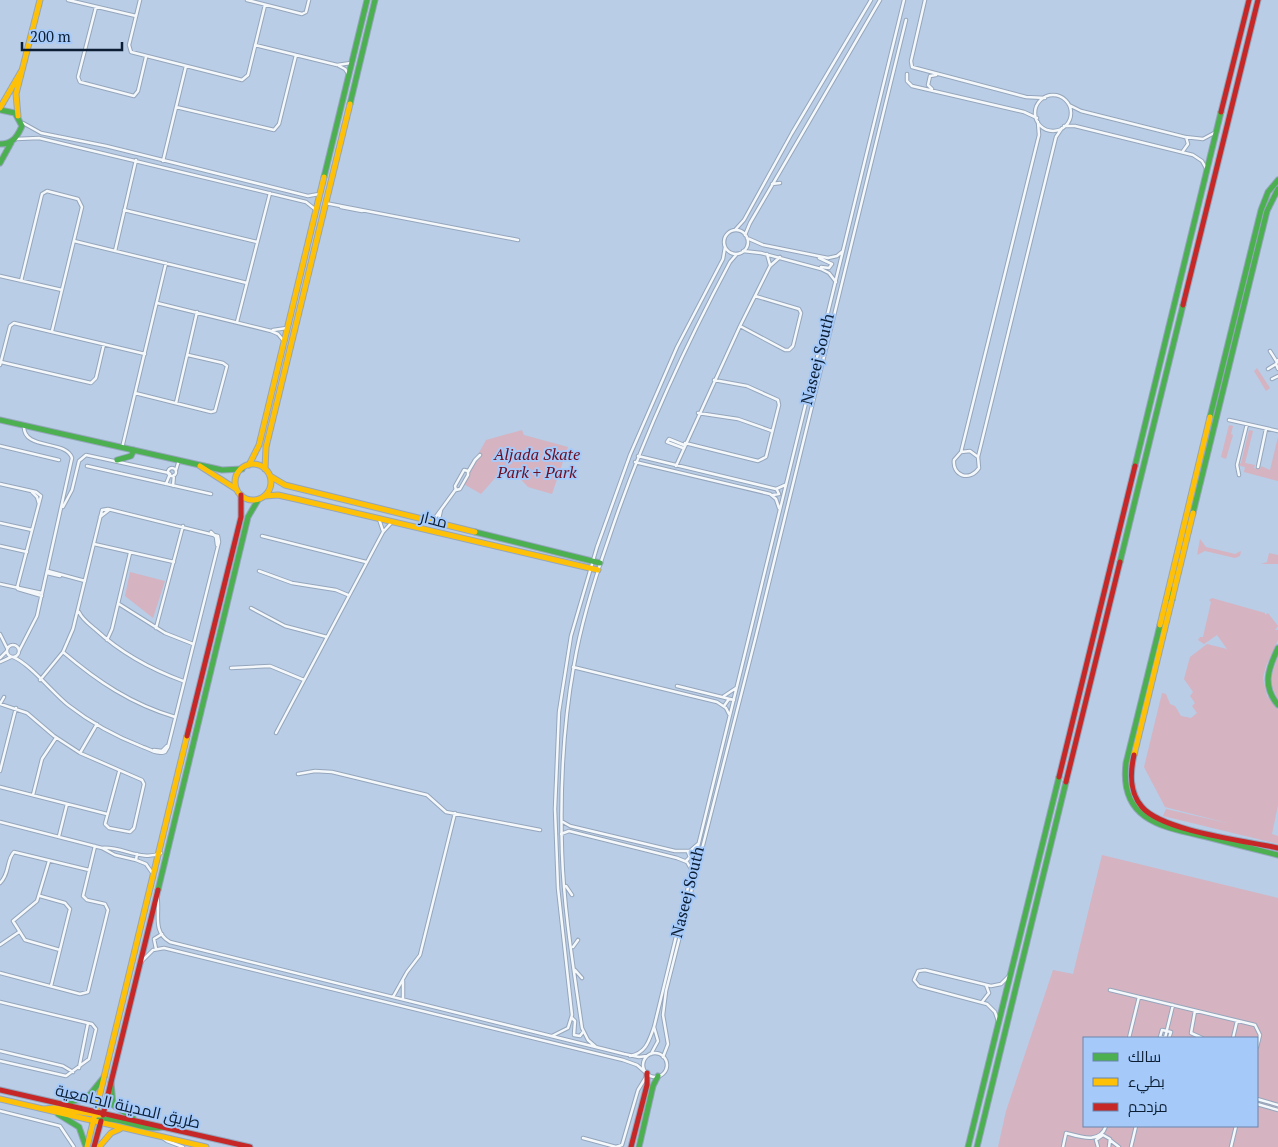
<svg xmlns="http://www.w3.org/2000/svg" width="1278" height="1147" font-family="'PT Serif',Cairo,serif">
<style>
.green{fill:#d5b3c1;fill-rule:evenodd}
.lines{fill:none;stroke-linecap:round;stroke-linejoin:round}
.street-casing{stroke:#95a6bc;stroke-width:4.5}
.fast-casing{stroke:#95a6bc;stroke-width:7}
.slow-casing{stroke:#95a6bc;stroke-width:7}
.jam-casing{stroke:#95a6bc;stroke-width:7}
.street{stroke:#f4f8fb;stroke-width:2.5}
.fast{stroke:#4caf50;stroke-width:5}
.slow{stroke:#ffc107;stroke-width:5}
.jam{stroke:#c62828;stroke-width:5}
.labels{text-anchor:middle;stroke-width:4;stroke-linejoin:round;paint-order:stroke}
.street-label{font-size:16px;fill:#0c1e34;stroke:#a5cafa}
.park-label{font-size:16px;font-style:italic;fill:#6c0e23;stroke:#a5cafa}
</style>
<rect width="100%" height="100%" fill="#b9cde6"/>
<path class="green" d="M1257,368l13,20 -4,3 -12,-20z
M1229,425l4,1 -2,8 2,1 -7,24 -5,-2z
M522,430l2,5 44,12 -16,47 -24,-7 -17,-18 -12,10 -3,-2 -15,17 -19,-11 24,-43z
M1249,430l4,1 -8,32 10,2 -1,3 6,1 1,-3 9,4 8,-33v44l-34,-9 1,-5 -8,-2 4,-2z
M1200,539l6,8 29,7 6,-3 -1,5 -5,2 -30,-7 -8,4z
M1269,553l9,2v9h-17l6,-2z
M130,572l35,9 -12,37 -28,-22z
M1212,598l53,15v2l3,-2 10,13 -3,4h3v10l-12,26 -3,12 4,18 11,14v95l-6,29 6,2v8l-115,-28 3,-7 65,15 -66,-17 -21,-40 18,-74 4,1 4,10 5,2 6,10 10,2 6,-5 -5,-7 3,-3 -5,-7 3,-4 -9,-13 6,-22 17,-13 20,5 -10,-14 -13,9 -6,-4 2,-3h3l8,-35 -2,-2z
M1278,655v46l-8,-20z
M1102,855l176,43v249h-280l8,-36 47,-141 20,4zM1084,1038h173v88h-173z"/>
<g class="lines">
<g class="street-casing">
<path id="street" d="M68,0l68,16
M140,0l-11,45 2,7 111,28 6,-5 17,-70
M247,0l55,14 4,-2 3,-12
M925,0l-14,61 1,6 114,30 19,1
M96,7l-18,70 2,5 54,14 4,-5 8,-34
M255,45l82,20 14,-2
M339,66l6,3 4,6
M907,74v7l5,5 112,26 13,6
M932,89l-4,-4 2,-9 6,-1
M1035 113a18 18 0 1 1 36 0a18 18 0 1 1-36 0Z
M1069,105l12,6 104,26 18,2 13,-7
M176,107l98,23 5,-6 17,-69
M23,123l18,10 65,13 202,50 11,-2
M1064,126h11l118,29 9,6 5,9
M16,139l23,-1 267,64 10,8
M1183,151l5,-7 -2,-7
M163,161l23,-95
M772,184l8,-1
M325,203l193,37
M341,207l21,4
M124,210l133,32
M735,230l9,-10 48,-87 79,-133
M724 242a12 12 0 1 1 24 0a12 12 0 1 1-24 0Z
M745,235l5,-12 130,-223
M747,238l16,7 65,13 9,-2 6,-5
M74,241l173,42
M115,251l21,-91
M743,251l18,2 60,16 8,4 7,9
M767,254l3,11
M819,258l13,6 -3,4 -8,-1
M0,276l62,14
M21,281l21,-87 5,-3 31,8 4,8 -30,124
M157,303l114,28 7,3 5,6
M237,322l33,-129
M740,326l45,24h4l4,-4 8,-33 -2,-4 -44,-13
M273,330l14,-2
M1270,351l7,11
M1278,360l-2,4 2,5
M1,362l90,21 5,-5 8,-34
M0,365l10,-39 4,-3 131,31
M1268,369l8,-5
M1272,379l6,-3
M135,393l76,19 4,-1 12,-45 -4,-3 -35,-8
M176,403l21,-91
M698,413l40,6 34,12
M1229,420l49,11
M685,443l73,18 8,-4 13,-52 -1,-5 -31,-14 -33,-6
M0,446l59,14
M122,448l44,-185
M683,448l-16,-6 2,-3 15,6
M961,452l78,-317 -1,-13
M638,456l138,33 9,-4
M978,457l-8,-6 -9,1 -7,8c-2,16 16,22 25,8l-1,-11 78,-320 6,-9
M635,462l135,32 6,5 3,9
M87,466l124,28
M676,466l64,-140 30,-60 10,-9
M1258,467l8,-38
M168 472a4 4 0 1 1 8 0a4 4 0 1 1-8 0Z
M176,470l3,-10
M464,470l4,1v4l-8,14 -4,1 -1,-4z
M468,472l7,-12 5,-5
M1239,475l-2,-10 10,-41
M0,484l36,8 5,4 -24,92
M166,484l4,-10
M173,486l1,-11
M32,492l5,5 2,7
M773,495l6,-1 -2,-4
M63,507l9,-17 7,-29 7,-6 83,18
M100,517l9,-7
M379,519l4,12
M432,522l24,-33
M0,523l32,7
M438,523l3,-13
M211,532l5,5 1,8
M262,536l104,26
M94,544l80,18
M0,546l27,6
M48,571l37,10
M259,571l33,12 44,7 12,5
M47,573l13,3
M0,584l42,9
M18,589l24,7
M119,604l46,29 28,11
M251,608l34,18 42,11
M79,612c3,7 10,12 16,17 26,24 55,40 88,52
M156,628l27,-102
M0,634l7,14
M107,640l5,-11 18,-76
M7 651a6 6 0 1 1 12 0a6 6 0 1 1-12 0Z
M19,651l18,-35 35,-158c-6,-19 -50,-7 -48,-33
M63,652c34,29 68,52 112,65
M13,657c16,6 40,36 55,48 23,18 49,32 75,42 7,2 14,8 22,5l3,-5 51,-205 -1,-6 -110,-27 -6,1 -29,119 -10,23 -23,28
M0,658l7,-7
M0,662l11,-5
M573,667l144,35 9,6 3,6
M231,668l39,-2 34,14
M677,686l57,14
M724,696l12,-8
M4,697l-4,7 27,9 27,23 26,17 62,27 2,4 -10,44 -4,4 -21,-4 -4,-4 14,-52
M724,706l5,-7
M276,733l107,-201 9,-10
M154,750l8,1 5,-5
M80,753l17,-29
M0,771l16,-63
M298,774l17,-3 17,1 95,23 19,17 94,18
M0,787l107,27
M33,795l9,-36 14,-21
M0,822l102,26
M563,822l7,4 105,25h15l8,-7
M561,834l8,-3 108,27 10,4 4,7
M59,836l8,-32
M137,854l-1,6 -21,-5 -13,-7c20,-2 40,14 59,5
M136,860l10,4 7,10
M49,861l-12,40 -24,20 12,19 35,10
M686,861l4,-4 -2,-5
M0,883c10,-9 6,-23 14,-31l75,18
M566,886l6,9
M157,895c4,17 -6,36 13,47l454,112 15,3 8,-1
M40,896l25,7 5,6 -19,77
M0,945l19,-13
M573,947l5,-7
M156,949l-2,-10 8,-5
M140,963l13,-13 11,-2 459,112 14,5 8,7
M575,970l7,8
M0,973l80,21 8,-2 20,-82 -3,-6 -18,-4 -4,-4 12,-50
M403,981v17
M1110,990l145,35 5,10 -3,12
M393,997l14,-25 13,-17 35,-142
M0,1002l92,22 4,5 -7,30 -23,17 -66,-15
M982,1002l7,-9 -3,-8
M1195,1011l-4,22 11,5
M572,1018l3,3 -1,14 6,1 3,-4
M998,1021l-3,-9 -8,-8 -68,-18 -5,-6 4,-9 7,-1 66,16 10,-2 8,-8
M552,1036l16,-8 4,-13 -14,-127 -3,-79 4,-97 12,-76 26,-89 33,-92 47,-108 46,-88 2,-12
M1129,1038l10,-41
M1165,1038l8,-33
M1167,1038l-7,-1 2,-7 9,2 -2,6
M1233,1038l4,-17
M596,1047l-8,-7 -6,-12c-8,-57 -18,-117 -20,-175 -2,-62 1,-127 12,-188 7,-42 20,-84 34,-124 32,-97 74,-189 122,-279l7,-8
M0,1051l63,15 10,6
M643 1065a12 12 0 1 1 24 0a12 12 0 1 1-24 0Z
M651,1054l7,-13 -4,-14
M630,1056c16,-3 19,-15 24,-29l250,-1027
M663,1057l5,-13 -5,-29 3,-24 90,-355 150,-616
M79,1068l9,-45
M1257,1099l21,6
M1257,1104l21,6
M0,1111l60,15 14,21
M163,1138l4,3 16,6
M583,1138l33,9 6,-2 16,-55 8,-13
M1110,1140l9,7
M1063,1147l3,-14c15,4 34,11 40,-7
M1098,1147l-2,-7 7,-5 7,4 -1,8
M1131,1147l5,-21
M1231,1147l5,-21"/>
</g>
<g class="fast-casing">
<path id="fast" d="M350,104l25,-104
M0,110l15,3 7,13c-5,11 -9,18 -22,18
M0,163l11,-20
M324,177l43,-177
M1210,417l51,-207 7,-18 10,-12
M0,420l222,50 20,-1
M117,460l14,-4 3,-6
M1135,466l86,-354
M1193,513l74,-302 11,-22
M475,532l125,31
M1120,562l63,-257
M1170,588l-1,11 3,1
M1160,625l-34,138c-7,58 37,64 81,74 24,6 47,12 71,18
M1278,648c-10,21 -16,38 0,57
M158,890l90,-373 10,-17
M111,1082l2,23 20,13
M65,1103l22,-5 17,-21
M58,1114l21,13 7,20
M92,1122c24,-10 46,10 71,5
M639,1147l14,-61 5,-10
M968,1147l91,-370
M977,1147l89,-365"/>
</g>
<g class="slow-casing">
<path id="slow" d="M0,108l22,-38
M18,116l-2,-22 24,-94
M235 482a18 18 0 1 1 36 0a18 18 0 1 1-36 0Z
M249,465l10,-20 65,-268
M200,466l36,23
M265,469l1,-22 84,-343
M270,476l15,9 190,47
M265,496l13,-1 18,4 302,71
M1160,625l50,-208
M1134,755l59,-242
M0,1099l206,48
M44,1109l10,-1 46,7
M87,1147l100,-411
M99,1147l12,-14 9,-4"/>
</g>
<g class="jam-casing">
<path id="jam" d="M1221,112l28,-112
M1183,305l75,-305
M187,736l54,-219v-22
M1134,755c-4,18 -5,37 8,52 20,24 104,34 136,41
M1059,777l76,-311
M1066,782l54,-220
M0,1090l250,57
M103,1115l55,-225
M94,1147l7,-26
M631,1147l16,-62v-12"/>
</g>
<use href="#street" class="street"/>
<use href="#fast" class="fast"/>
<use href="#slow" class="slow"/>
<use href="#jam" class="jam"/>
</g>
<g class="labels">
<g class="street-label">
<text transform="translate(817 359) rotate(-76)" y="6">Naseej South</text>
<text transform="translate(434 519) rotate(14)" y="6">مدار</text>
<text transform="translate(687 892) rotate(-76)" y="6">Naseej South</text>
<text transform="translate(128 1106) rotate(13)" y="6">طريق المدينة الجامعية</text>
</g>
<g class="park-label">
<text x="537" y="460">Aljada Skate<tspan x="537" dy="18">Park + Park</tspan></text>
</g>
</g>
<rect x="1083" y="1037" width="175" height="90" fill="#a5cafa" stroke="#6885ab"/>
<rect x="1093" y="1053" width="25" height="8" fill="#4caf50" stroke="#6885ab"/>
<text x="1128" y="1062" font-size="15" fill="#0c1e34">سالك</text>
<rect x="1093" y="1078" width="25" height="8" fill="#ffc107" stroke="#6885ab"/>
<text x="1128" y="1087" font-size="15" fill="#0c1e34">بطيء</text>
<rect x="1093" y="1103" width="25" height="8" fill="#c62828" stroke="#6885ab"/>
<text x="1128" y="1112" font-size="15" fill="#0c1e34">مزدحم</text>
<path d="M22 42v8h100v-8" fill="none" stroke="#0c1e34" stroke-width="2.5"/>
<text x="30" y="42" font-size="15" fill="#0c1e34" stroke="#a5cafa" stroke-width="4" paint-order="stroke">200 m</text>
</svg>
